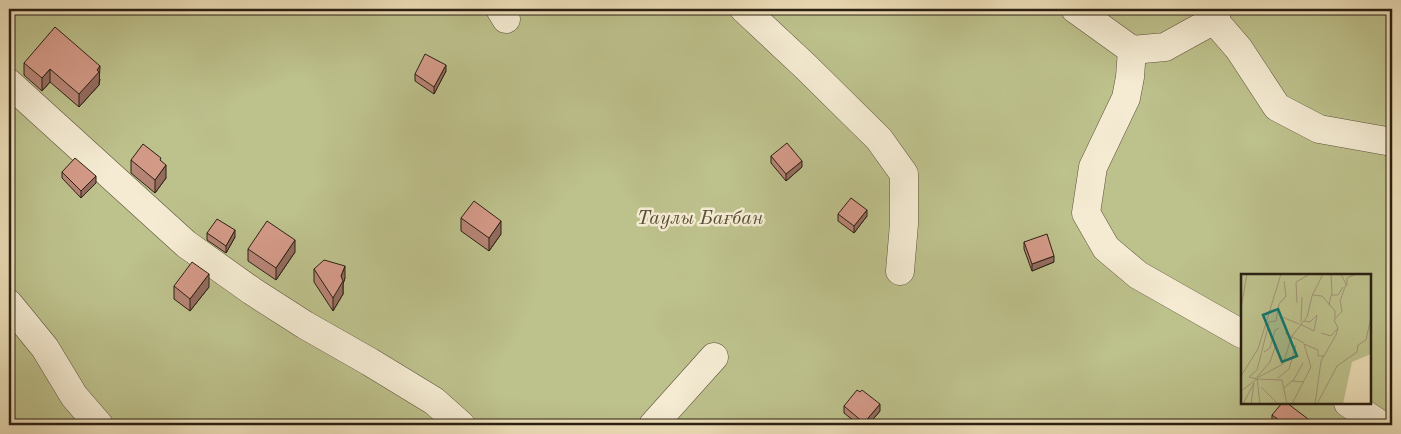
<svg xmlns="http://www.w3.org/2000/svg" width="1401" height="434" font-family="'Old Standard TT',serif">
<style>
.green{fill:#bdc18c;stroke:#747050;fill-rule:evenodd}
.lines{fill:none;stroke-linecap:round;stroke-linejoin:round}
.minor-casing{stroke:#5c503d;stroke-width:29}
.minor{stroke:#f4ebd2;stroke-width:28}
.wall{fill:#b68475;stroke:#2b2013}
.shaded-wall{fill:#946c5f;stroke:#2b2013}
.building{fill:#d49a88;stroke:#2b2013}
.labels{text-anchor:middle;stroke-width:5;stroke-linejoin:round;paint-order:stroke}
.park-label{font-size:20px;font-style:italic;fill:#575037;stroke:#f4ebd2}
.inset-road{fill:none;stroke:#a09377;stroke-width:1}
.view{fill:#0f766e;fill-opacity:0.15;stroke:#0f766e;stroke-width:2.5}
.inset-edge{fill:none;stroke:#2b2013;stroke-width:2.5}
</style>
<rect width="100%" height="100%" fill="#eee0ba"/>
<filter id="stains"><feTurbulence type="fractalNoise" baseFrequency=".004" numOctaves="4"/><feColorMatrix values="0 0 0 0 .2 0 0 0 0 .09 0 0 0 0 .02 0 0 0 .5 -.17"/></filter>
<radialGradient id="worn" r=".72"><stop offset=".6" stop-color="#630" stop-opacity="0"/><stop offset="1" stop-color="#630" stop-opacity=".3"/></radialGradient>
<path class="green" d="M9,9h1383v416h-1383zM1242,275h128v128h-128z"/>
<g class="lines">
<g class="minor-casing">
<path id="minor" d="M500,9l6,10
M744,9l61,57 74,73 25,35v50l-4,47
M1075,9l57,41
M1218,9l-4,11 25,29 38,58 42,22 73,13
M1214,20l-49,27 -33,3 -2,27 -4,21 -33,69 -7,46 20,35 32,27 104,59
M9,83l177,161 66,47 53,34 65,37 64,39 27,24
M9,304l36,44 29,48 25,29
M1348,403l33,22
M653,425l61,-68"/>
</g>
<use href="#minor" class="minor"/>
</g>
<path class="wall" d="M24,63l76,16 -1,6 -20,22 -29,-25 -8,9 -18,-16z
M446,71l-12,23 -19,-13v-7z
M771,156l31,11 -16,14 -15,-18z
M131,160l30,1 5,17 -11,15 -24,-20z
M62,172l34,11 -15,15 -19,-20z
M838,214l29,2 -13,17 -16,-12z
M461,218l40,16 -12,17 -28,-20z
M207,233l28,4 -9,16 -19,-13z
M1024,242l30,20 -22,9 -8,-22z
M248,249l47,3 -19,28 -28,-19z
M314,269l31,9 -2,6v10l-10,17 -19,-29z
M174,286l35,1 -19,24 -16,-12z
M844,406l36,5 -12,14h-9l-15,-12z
M1272,415l40,10h-40z"/>
<path class="shaded-wall" d="M446,65v6l-12,23v-7z
M100,66l-1,19 -20,22v-13z
M50,69v13l-8,9v-13z
M802,161v6l-16,14v-7z
M166,165v13l-11,15v-13z
M96,176v7l-15,15v-7z
M867,210v6l-13,17v-7z
M501,221v13l-12,17v-13z
M235,230v7l-9,16v-7z
M295,240v12l-19,28v-12z
M1054,256v6l-22,9v-7z
M345,266v12l-2,6v10l-10,17v-13z
M209,274v13l-19,24v-12z
M880,404v7l-12,14h-4v-2z"/>
<path class="building" d="M55,27l45,39 -3,4 2,2 -20,22 -29,-25 -8,9 -18,-15z
M425,54l21,11 -12,22 -19,-13z
M787,143l15,18 -16,13 -15,-18z
M143,144l18,14 -1,2 6,5 -11,15 -24,-20z
M75,158l21,18 -15,15 -19,-19z
M851,198l16,12 -13,16 -16,-12z
M474,201l27,20 -12,17 -28,-20z
M217,219l18,11 -9,16 -19,-13z
M267,221l28,19 -19,28 -28,-19z
M1047,234l7,22 -22,8 -8,-22z
M324,260l21,6 -4,10 2,5 -10,17 -19,-29z
M192,262l17,12 -19,25 -16,-13z
M857,390l3,2 2,-2 18,14 -16,19 -20,-17z
M1282,403h5l25,19 -3,3h-23l-14,-10z
M419,420l8,5h-12z
M528,420l6,5h-11z"/>
<g class="labels">
<g class="park-label">
<text x="700" y="224">Таулы Бағбан</text>
</g>
</g>
<g transform="translate(1241 274)">
<rect width="130" height="130" fill="#eee0ba"/>
<path d="M0,0h130v80l-19,8 -9,42h-102z" fill="#bdc18c"/>
<path class="inset-road" d="M90,0l1,21M106,12v-8l9,-4M71,21l10,1 13,15v8M56,29l-1,-21 14,-8M88,32l2,-11h7l5,-8M0,34l6,-34M41,43l17,7M27,48l8,-1 3,-17 7,-8 -2,-15M60,48l1,-25M59,50l14,7 3,-16 -7,7 -6,-1M44,59l19,10M80,59l10,3 7,-8M23,78l6,-4 5,-18 4,-2M0,102l17,-27 23,-75M16,103l13,-15 6,-18M37,104l11,-9 7,-24M16,105l25,1 5,24M52,107l10,-18M20,113l17,17M43,114l8,-7 12,1M0,117l16,-12 -8,-2 8,-7 12,-47M2,130l11,-21M10,130l3,-21M19,130l-3,-26 26,-14 9,-28 15,-19 5,-21 11,-22M51,130l19,-37 -7,-23 14,6v6h6M74,130l6,-43 15,-26 2,-7 -4,-8 8,-9 -2,-10 6,-17 -5,-10M76,130l20,-38 20,-14 1,-7 8,-5 5,-23"/>
<path class="view" d="M37,35l19,47 -15,6 -19,-47z"/>
<rect width="130" height="130" class="inset-edge"/>
</g>
<rect width="1401" height="434" fill="none" stroke="#eee0ba" stroke-width="30"/>
<rect x="10" y="10" width="1381" height="414" fill="none" stroke="#2b2013" stroke-width="2.5"/>
<rect x="15" y="15" width="1371" height="404" fill="none" stroke="#2b2013"/>
<rect width="100%" height="100%" filter="url(#stains)"/>
<rect width="100%" height="100%" fill="url(#worn)"/>
</svg>
